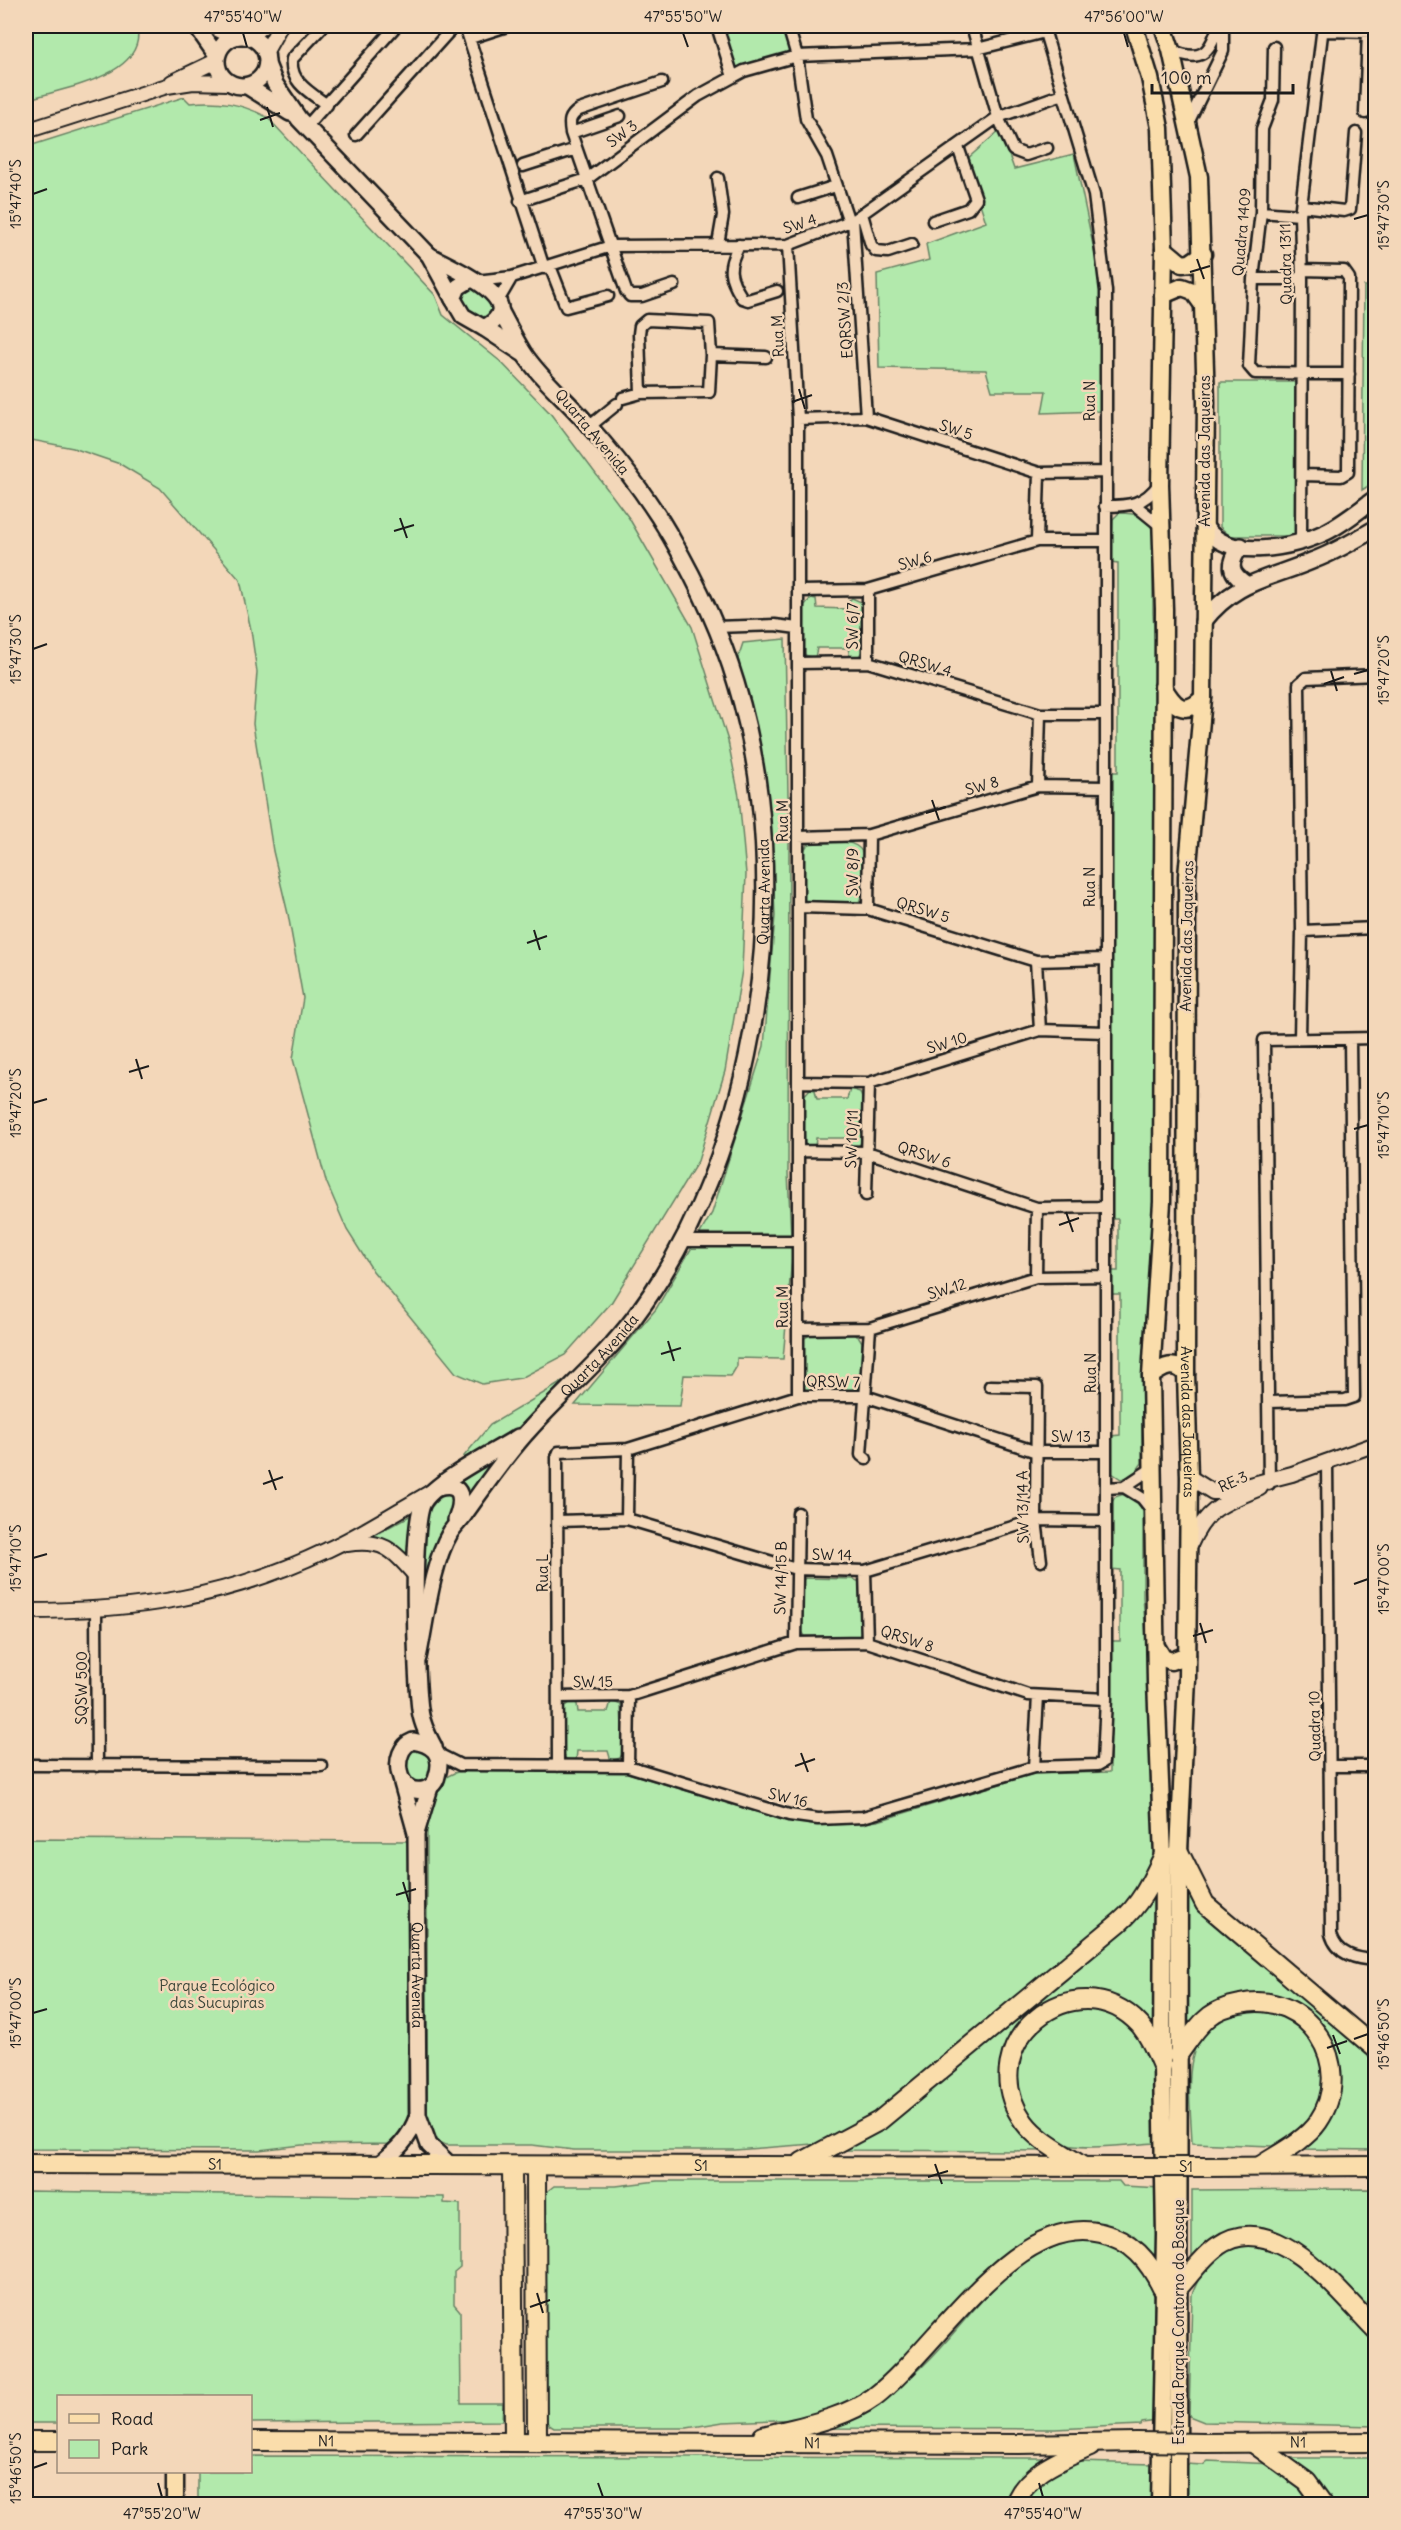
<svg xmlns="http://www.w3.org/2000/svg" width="1401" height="2530" font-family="Delius,sans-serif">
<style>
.green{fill:#b2e9ac;stroke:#678264;stroke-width:1.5}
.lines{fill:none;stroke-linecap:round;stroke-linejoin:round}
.minor-casing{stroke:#1c1c1c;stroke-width:15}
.tertiary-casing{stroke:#1c1c1c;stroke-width:18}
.secondary-casing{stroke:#1c1c1c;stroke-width:20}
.primary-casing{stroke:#1c1c1c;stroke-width:21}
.trunk-casing{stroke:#1c1c1c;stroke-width:22}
.minor{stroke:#f3d7b9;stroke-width:10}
.tertiary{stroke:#f3d7b9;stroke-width:14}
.secondary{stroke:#f3d7b9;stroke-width:15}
.primary{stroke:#faddab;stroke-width:16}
.trunk{stroke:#faddab;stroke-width:18}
.trunk-bridge-casing{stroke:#1c1c1c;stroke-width:22;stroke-linecap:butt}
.trunk-bridge{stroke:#faddab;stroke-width:18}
.ticks{fill:none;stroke:#1c1c1c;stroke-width:2}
.labels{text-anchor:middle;stroke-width:5;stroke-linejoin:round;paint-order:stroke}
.street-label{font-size:15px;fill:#1c1c1c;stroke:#f3d7b9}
.park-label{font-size:15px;fill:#3a4539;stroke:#f3d7b9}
.neatline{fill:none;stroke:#1c1c1c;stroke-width:2}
.ticks-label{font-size:15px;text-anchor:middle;fill:#1c1c1c}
</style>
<rect width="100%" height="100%" fill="#f3d7b9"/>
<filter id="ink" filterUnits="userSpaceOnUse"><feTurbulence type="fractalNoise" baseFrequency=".0167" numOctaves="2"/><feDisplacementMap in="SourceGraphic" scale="12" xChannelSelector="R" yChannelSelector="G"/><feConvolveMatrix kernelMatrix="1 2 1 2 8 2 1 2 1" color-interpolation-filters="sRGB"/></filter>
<g filter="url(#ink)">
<path class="green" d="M26,26h111c11,51 -75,62 -111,74z
M719,26h67l9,28 -61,19z
M184,97l6,6c30,-3 50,0 77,14l168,178 8,20 58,47 49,51 79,105 63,109 36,114 11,55 7,78 -4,96 -17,101 -27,90 -87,142 -46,52 -44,23 -39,6 -26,-11 -83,-102 -26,-41 -21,-49 -33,-122 10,-61 -15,-84 -15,-63 -20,-127 4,-52 -6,-42 -11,-50 -80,-92 -40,-24 -47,-16 -47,-9v-292z
M1000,130l14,39 60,-15 28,134 -2,123 -58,2 4,-22h-54l-6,-21 -107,-2 -2,-94 52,-14 -3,-16 60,-22 -20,-62z
M470,285l24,17 -5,20 -21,-7 -8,-20z
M1364,286h11l1,195 -14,9z
M1220,382h77v154h-67l-10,-9z
M1119,513c15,0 29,2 34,18v82l4,60 1,315c-7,29 -7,58 0,87l-7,228 -9,78v82l-9,13 -12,3 -9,-6 -1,-37 9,-1v-141h-9v-23h7v-52h-7v-447h7v-209l-7,-1 2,-43z
M811,598l5,1 1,9 31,1 1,-8 3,-3 9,4 2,5v43l-4,6 -9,1 -2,-9h-31l-2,10 -10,-3 -2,-5v-43z
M785,639l4,206 -1,328 4,84 -9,102 -46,-1v8l-6,10 -47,-1 -4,31 -105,-1 81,-96 56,-96 52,-167 11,-130 -4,-90 -33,-168 5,-15z
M811,843c15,0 44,-6 51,9l1,40 -4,10 -54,-1 -2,-4c0,-15 -7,-48 8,-54z
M810,1089l5,1 2,9h30l3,-10 10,3 2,6v42l-3,6 -10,2 -1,-10h-32l-1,9 -10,-2 -3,-47z
M813,1333h38l8,4 3,5v42l-4,8 -53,-1 -2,-3v-49z
M564,1381l-55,56 -46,26 1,-7 26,-31z
M510,1449l-43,48 -10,-13z
M448,1493l5,2v18l-18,36 -11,63c-2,-34 -15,-102 24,-119z
M1124,1494l14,7 5,11v85l11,142v112l-2,14 -20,38 -256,214 -50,26 -91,7h-161l-42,-5h-86l-13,-6 -6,-18v-305c4,-20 12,-42 35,-45l163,1 161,49 61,3 31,-3 155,-47 77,-2 1,-131h9v-71l-9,-1v-65l4,-7z
M415,1513l-4,47c-11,-14 -24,-21 -42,-22z
M805,1578l48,1 7,3 2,48 -3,7 -54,-1 -4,-6v-48z
M571,1701l6,3 1,8h30l3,-11 10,4 2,47 -3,6 -9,3 -3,-10h-31l-1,10 -10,-2 -3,-6v-41l1,-5z
M420,1745c12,14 13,20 7,38l-13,4 -10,-13 3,-24z
M26,1839l382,2v282l-15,21 -91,1 -43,5 -233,-1z
M1157,1880l2,162 -20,-24 -79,-17 -55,68 44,82 -210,-1z
M1186,1883l189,172v95l-75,-1c8,-6 18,-13 24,-21 46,-59 -10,-149 -84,-133 -12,3 -24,6 -34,13 -7,5 -13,14 -19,20z
M1259,2007l31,10 21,18 8,16 5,38 -12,30 -14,13 -26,14 -80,-3c-1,-42 -15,-109 35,-129 10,-4 21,-5 32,-7z
M1073,2009c7,0 16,-1 23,0 28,4 54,33 59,60 4,23 0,51 0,74 -24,1 -77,9 -97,-1 -35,-19 -54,-69 -31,-104 10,-15 30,-24 46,-29z
M657,2181h462l4,5 38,2 -4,78 -26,-25 -84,-4 -182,162 -61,20 -81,3 -36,6h-133l-5,-3 -4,-6v-226l9,-7h62z
M1375,2189v134l-83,-81 -53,-12 -47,43v-83z
M26,2191l418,6v6l16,1v63l-6,5v32l6,7 1,92h42l-1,18 -251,2 -1,-27h-192v27h-32z
M1087,2240l21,3 29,16 17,31 3,131 -15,2 -1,2 -86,4 -240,-1c26,-13 58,-23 82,-40 64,-45 103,-143 190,-148z
M1258,2244l29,9 88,82v91l-171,-4 -15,-6 3,-122 8,-18 14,-17 16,-10z
M251,2456l802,2 -43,46h-812v-32h52z
M1286,2458h89v46h-45z
M1208,2461l66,3 45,40h-134l1,-40 17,1z
M1076,2462l77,2 -1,40h-131l13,-21z"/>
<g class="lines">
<g class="minor-casing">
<path id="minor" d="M323,26l-31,33c-3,23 19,34 35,46
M465,26l79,242
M717,26l16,51
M788,26l9,30 9,63 21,37 22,66
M972,26l26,91 15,33 13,5 21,-7
M1324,31l50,1
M470,38l37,-12
M1274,47l-1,53 -11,29 -1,83 -8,67 -4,87 6,7 94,1
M1171,50c29,13 39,4 47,-24
M662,82l-83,28c-10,7 -10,11 -8,23l55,158 4,5h12l32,-11
M1365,113l3,-82
M1188,123l35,-72v-25
M306,127l90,-101
M571,133l49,-17
M356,135l98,-109
M523,166l53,-17
M718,178l5,37 -5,29
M798,198l38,-12
M520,201l67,-22 111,-83 46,-25 53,-15 180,-7 68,-17
M1302,206l42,5 6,-2 6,-76
M1261,212l39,3
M862,214l9,31 5,6 12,1 24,-8
M853,220l13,197
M933,221l35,-12 8,-10 -18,-52
M739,245c-12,22 -11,31 3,53l6,2 29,-9
M788,245l10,174v977
M550,266l16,41 42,-11
M1253,279h49
M476,281l36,-4 99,-31 177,-1 65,-25 145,-103 65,-23
M498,301l14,-24
M641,393l-2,-59 1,-8 7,-6 62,3 2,32
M623,398l18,-5 68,-1 2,-37 55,2
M798,419l68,-2 173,56 66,-1
M590,426l27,-22
M1039,473l-2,68h68
M1302,475l39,1 7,-4 1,-194 -5,-7 -42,-1
M1135,505l27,22
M1105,506c24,0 39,-1 54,-22
M1301,542l1,-263 -2,-64 23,-189
M799,591l69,-1 169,-49
M714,627l61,-2 22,3
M868,662v-72
M798,663l70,-1 172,52h65
M1038,786l2,-72
M798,837l71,-2 169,-49 67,1
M798,907l70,2 168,52 69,-2
M868,909l1,-74
M1302,931l74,-3
M1036,961l4,69
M1300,1038l2,-107 -3,-247 7,-6 70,-3
M798,1082l71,1 171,-53 65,2
M798,1151l69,1 170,56 68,-1
M866,1195l3,-112
M683,1241h115
M1036,1277l1,-69
M798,1329l72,-1 166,-51 70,-1
M990,1386l47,1 -1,133 5,41
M1269,1402l76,-2 9,-3 -4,-358
M866,1459l-5,-4 9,-127
M1327,1462l4,472c6,21 25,25 45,26
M1269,1484l-5,-444 112,-2
M1124,1487l18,11 11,14
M1106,1488l18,-1 30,-20
M627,1519l1,-70
M558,1521l69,-2 169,50 69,2 171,-51 70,1
M865,1571l2,71
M96,1611l1,155
M796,1643l2,-130
M558,1697l71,-1 167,-53 71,-1 161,53 78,4
M436,1753l24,12 168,1 161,49 29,4 45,-2 171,-50 64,-2 5,-3 3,-63v-1408l-12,-96 -51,-169
M26,1765l296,1
M558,1766l-1,-309 2,-5 69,-3 170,-53h67l172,56h69
M628,1766l1,-70
M1330,1766h46
M1034,1767l4,-71"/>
</g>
<g class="tertiary-casing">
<path id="tertiary" d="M246,37l17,-11
M265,53l15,-27
M172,82l44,-21
M26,131l141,-45 26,-4 35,1
M1189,1477l24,15h9l70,-18 84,-30
M347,1544c36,-5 45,5 68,31
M1190,1545c17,-38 33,-41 70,-57
M26,1611c110,0 201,-13 301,-61 36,-16 70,-39 104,-58"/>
</g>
<g class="secondary-casing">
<g id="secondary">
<path d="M196,26l21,30"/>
<path d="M212,26l23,11"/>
<circle cx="242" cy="61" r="25"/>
<path d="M267,64l8,20 24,35 130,136 24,44"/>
<path d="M247,86l43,27"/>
<path d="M429,255c22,13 106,46 55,73l-21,-12 -10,-17 5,-12 13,-8"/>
<path d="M484,328l38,25"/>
<path d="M1205,527c24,35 88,21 121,5 18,-9 33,-22 50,-34"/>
<path d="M1241,546c-12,17 -13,26 5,38"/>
<path d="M1203,622c33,-42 64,-42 111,-62 21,-8 42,-20 62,-32"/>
<path d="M438,1488c27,-7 25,14 18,32"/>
<path id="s1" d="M418,1658c8,-37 13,-93 32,-125 4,-7 10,-12 14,-18 21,-29 41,-59 65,-85 34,-38 74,-71 105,-112 126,-168 163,-435 102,-635 -15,-50 -39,-101 -65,-146 -23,-40 -52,-77 -82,-111 -20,-25 -49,-47 -66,-74 -8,-13 -15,-27 -22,-40"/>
<path d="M413,1741c19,3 31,12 24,35 -1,6 -6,11 -11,13 -30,10 -37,-39 -13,-48z"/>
<path d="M434,1747c-6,-11 -13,-25 -14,-38 -4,-31 -10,-188 4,-208 14,-21 72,-50 94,-64"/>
<path id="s2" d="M402,1783l14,50 2,282 11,30 22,21"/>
<path d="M417,1830l13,-43"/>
<path d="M377,2166c19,-15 33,-27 41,-51"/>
</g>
</g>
<g class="primary-casing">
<g id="primary">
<path d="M1134,26l16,52 10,50 4,121 -4,235 4,125 -2,593 -11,174 5,306 7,175 -1,209 3,169 -5,269"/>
<path id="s3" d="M1163,26l8,24 28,127 7,225 -3,296 -16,178 -1,498 3,103 -2,201 -8,174 -1,652"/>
<path d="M1164,249l18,15 8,-1 13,-9"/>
<path d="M1163,295l19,-8 11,4 10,14"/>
<path d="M1163,687c11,19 21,30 40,11"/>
<path d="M1151,1376c13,-10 24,-15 35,-2"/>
<path d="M1157,1648l6,10 8,3 16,-6"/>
<path d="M175,2472v32"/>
</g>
</g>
<g class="trunk-casing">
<g id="trunk">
<path d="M1179,1852l26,52 171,145"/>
<path d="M1178,2055c10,-14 19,-29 32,-39 9,-7 19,-10 30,-12 67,-15 117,61 78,118 -13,19 -40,32 -58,44"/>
<path d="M802,2162l77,-41 241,-199c21,-18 31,-40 43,-65"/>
<path id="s4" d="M26,2164l1114,3"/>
<path d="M512,2166l2,274"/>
<path d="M536,2166l1,274"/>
<path d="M1082,2166c-19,-13 -44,-25 -58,-44 -56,-78 52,-166 116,-97 10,12 16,26 22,41"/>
<path d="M1203,2167l173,-1"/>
<path d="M1180,2286c12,-13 23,-30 38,-40 57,-40 122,48 158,84"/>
<path d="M763,2436c37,-10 79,-16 111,-39 62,-47 139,-184 227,-164 31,7 48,28 61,55"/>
<path d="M26,2441h32"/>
<path id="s5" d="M250,2441l769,3 118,-2"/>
<path id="s6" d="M1204,2443l172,-1"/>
<path d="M1253,2443l54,39 16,22"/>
<path d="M1015,2504c10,-31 48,-45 75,-57"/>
</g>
</g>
<use href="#minor" class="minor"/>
<use href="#tertiary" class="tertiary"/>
<use href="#secondary" class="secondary"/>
<use href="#primary" class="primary"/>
<use href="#trunk" class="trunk"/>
<g class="trunk-bridge-casing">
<g id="trunk-bridge">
<path id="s7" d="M1140,2167h63"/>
<path d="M1137,2442l67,1"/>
</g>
</g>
<use href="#trunk-bridge" class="trunk-bridge"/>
</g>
</g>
<path class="ticks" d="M243,33l4,14M683,33l5,14M1124,33l4,14M267,107l6,20M260,120l20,-7M33,194l14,-5M1354,219l14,-4M1197,259l7,20M1190,272l20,-6M799,389l6,20M792,402l20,-7M400,518l7,20M394,531l20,-6M33,649l14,-5M1331,671l6,20M1354,674l14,-4M1324,684l20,-7M932,800l7,20M926,813l20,-6M534,930l6,20M527,943l20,-7M136,1059l6,20M129,1072l20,-6M33,1103l14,-4M1354,1129l14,-4M1066,1212l7,20M1059,1225l20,-7M668,1341l6,20M661,1354l20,-6M269,1470l7,20M263,1484l20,-7M33,1558l14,-4M1354,1584l14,-5M1200,1623l6,20M1193,1636l20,-6M801,1753l7,19M795,1766l20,-7M403,1882l6,20M396,1895l20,-6M33,2013l14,-4M1333,2035l7,19M1354,2039l14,-5M1327,2048l20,-7M935,2164l7,20M928,2177l20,-6M537,2293l6,20M530,2307l20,-7M33,2468l14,-5M158,2483l4,14M598,2483l5,14M1039,2483l4,14"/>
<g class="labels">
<g class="street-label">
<text transform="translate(622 134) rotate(-37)" y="5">SW 3</text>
<text transform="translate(800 224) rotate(-18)" y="5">SW 4</text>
<text transform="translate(1242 232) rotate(-85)" y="5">Quadra 1409</text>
<text transform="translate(1286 264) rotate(-91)" y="5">Quadra 1311</text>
<text transform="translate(845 320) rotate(-94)" y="5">EQRSW 2/3</text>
<text transform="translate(778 336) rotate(-93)" y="5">Rua M</text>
<text transform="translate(1090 401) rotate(-90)" y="5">Rua N</text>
<text transform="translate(956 430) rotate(18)" y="5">SW 5</text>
<text transform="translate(592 432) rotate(50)" y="5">Quarta Avenida</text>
<text transform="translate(1205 451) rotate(-90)" y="5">Avenida das Jaqueiras</text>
<text transform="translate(915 561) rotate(-16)" y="5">SW 6</text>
<text transform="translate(853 626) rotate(-90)" y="5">SW 6/7</text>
<text transform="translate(925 664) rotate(17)" y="5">QRSW 4</text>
<text transform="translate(982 786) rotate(-16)" y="5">SW 8</text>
<text transform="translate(783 821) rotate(-90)" y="5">Rua M</text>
<text transform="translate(853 872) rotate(-90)" y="5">SW 8/9</text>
<text transform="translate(1090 887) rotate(-90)" y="5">Rua N</text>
<text dy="5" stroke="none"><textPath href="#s1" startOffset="866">Quarta Avenida</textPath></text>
<text transform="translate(923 910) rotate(17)" y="5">QRSW 5</text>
<text transform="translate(1187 936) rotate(-89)" y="5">Avenida das Jaqueiras</text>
<text transform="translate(947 1043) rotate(-17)" y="5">SW 10</text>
<text transform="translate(852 1139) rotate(-88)" y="5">SW 10/11</text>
<text transform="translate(924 1155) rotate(18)" y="5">QRSW 6</text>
<text transform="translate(947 1289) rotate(-17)" y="5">SW 12</text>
<text transform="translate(783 1307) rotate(-90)" y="5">Rua M</text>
<text dy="5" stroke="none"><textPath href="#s1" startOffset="362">Quarta Avenida</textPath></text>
<text transform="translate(1091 1373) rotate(-90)" y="5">Rua N</text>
<text transform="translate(833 1382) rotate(1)" y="5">QRSW 7</text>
<text dy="5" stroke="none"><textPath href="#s3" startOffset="1401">Avenida das Jaqueiras</textPath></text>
<text x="1071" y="1442">SW 13</text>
<text transform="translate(1233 1482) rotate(-24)" y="5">RE 3</text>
<text transform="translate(1023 1507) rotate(-91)" y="5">SW 13/14 A</text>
<text transform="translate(832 1555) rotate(1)" y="5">SW 14</text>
<text transform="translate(543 1573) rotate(-90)" y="5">Rua L</text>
<text transform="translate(781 1578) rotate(-89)" y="5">SW 14/15 B</text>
<text transform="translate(907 1639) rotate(18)" y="5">QRSW 8</text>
<text transform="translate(593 1682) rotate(-1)" y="5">SW 15</text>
<text transform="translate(82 1688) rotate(-90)" y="5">SQSW 500</text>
<text transform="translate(1315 1726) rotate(-91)" y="5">Quadra 10</text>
<text transform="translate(788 1798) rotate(13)" y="5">SW 16</text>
<text dy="5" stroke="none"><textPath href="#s2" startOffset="194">Quarta Avenida</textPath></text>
<text dy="5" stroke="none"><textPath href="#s4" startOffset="189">S1</textPath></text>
<text dy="5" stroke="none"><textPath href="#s4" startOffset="675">S1</textPath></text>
<text dy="5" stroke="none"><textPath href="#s7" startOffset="46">S1</textPath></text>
<text transform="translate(1179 2322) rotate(-90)" y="5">Estrada Parque Contorno do Bosque</text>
<text dy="5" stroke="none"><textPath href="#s5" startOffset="76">N1</textPath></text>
<text dy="5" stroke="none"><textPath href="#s5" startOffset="562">N1</textPath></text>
<text dy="5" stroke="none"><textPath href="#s6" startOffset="94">N1</textPath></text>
</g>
<g class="park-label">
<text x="217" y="1991">Parque Ecológico<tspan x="217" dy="17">das Sucupiras</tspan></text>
</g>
</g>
<rect width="1401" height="2530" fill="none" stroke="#f3d7b9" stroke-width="66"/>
<rect x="57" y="2395" width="195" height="78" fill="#f3d7b9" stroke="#9d8c7a" stroke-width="1.5"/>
<rect x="69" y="2414" width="30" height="9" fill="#faddab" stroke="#9d8c7a" stroke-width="1.5"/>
<text x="111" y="2425" font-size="18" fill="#1c1c1c">Road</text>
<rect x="69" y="2440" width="30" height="18" fill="#b2e9ac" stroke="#9d8c7a" stroke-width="1.5"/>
<text x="111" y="2455" font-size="18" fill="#1c1c1c">Park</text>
<path d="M1152 84v9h141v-9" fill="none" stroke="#1c1c1c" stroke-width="3"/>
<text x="1161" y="84" font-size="18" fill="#1c1c1c" stroke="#f3d7b9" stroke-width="4.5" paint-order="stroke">100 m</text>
<rect x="33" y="33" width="1335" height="2464" class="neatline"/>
<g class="ticks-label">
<text x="243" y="22">47°55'40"W</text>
<text x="683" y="22">47°55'50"W</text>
<text x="1124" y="22">47°56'00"W</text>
<text transform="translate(16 194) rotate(-90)" y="5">15°47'40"S</text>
<text transform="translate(1384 215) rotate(-90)" y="5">15°47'30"S</text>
<text transform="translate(16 649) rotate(-90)" y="5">15°47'30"S</text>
<text transform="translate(1384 670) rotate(-90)" y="5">15°47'20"S</text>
<text transform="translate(16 1103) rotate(-90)" y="5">15°47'20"S</text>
<text transform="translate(1384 1125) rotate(-90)" y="5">15°47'10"S</text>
<text transform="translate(16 1558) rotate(-90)" y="5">15°47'10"S</text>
<text transform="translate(1384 1579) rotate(-90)" y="5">15°47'00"S</text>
<text transform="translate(16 2013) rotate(-90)" y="5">15°47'00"S</text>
<text transform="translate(1384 2034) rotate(-90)" y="5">15°46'50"S</text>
<text transform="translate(16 2468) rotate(-90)" y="5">15°46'50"S</text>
<text x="162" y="2519">47°55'20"W</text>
<text x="603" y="2519">47°55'30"W</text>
<text x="1043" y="2519">47°55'40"W</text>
</g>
</svg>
